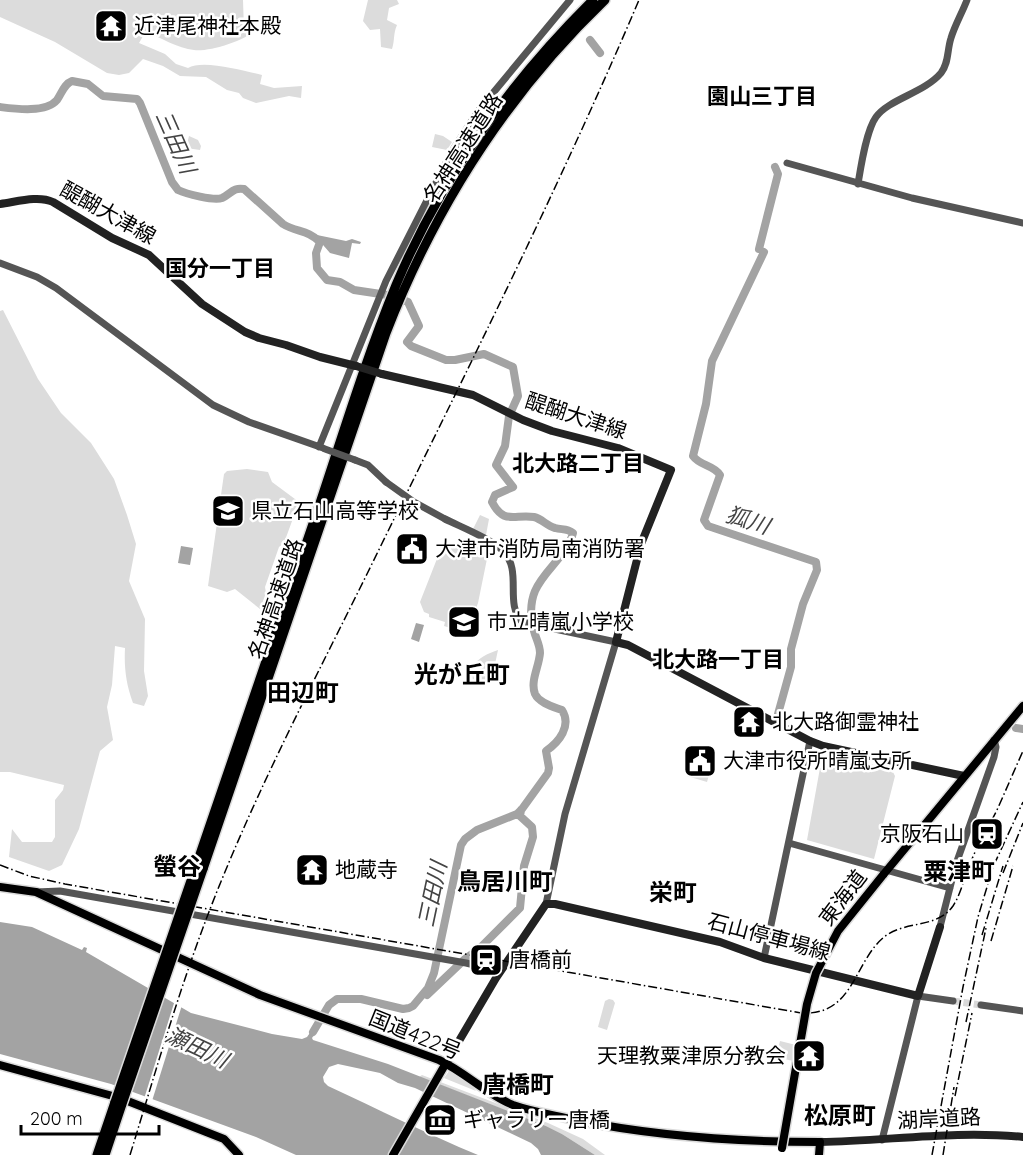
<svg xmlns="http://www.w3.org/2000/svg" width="1023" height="1155" font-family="Quicksand,'Noto Sans JP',sans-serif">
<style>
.green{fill:#dcdcdc}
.water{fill:#a3a3a3}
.pier{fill:#fff}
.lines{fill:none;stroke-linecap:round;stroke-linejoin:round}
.stream{stroke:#a3a3a3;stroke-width:1.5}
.river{stroke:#a3a3a3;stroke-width:8}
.tertiary-tunnel{stroke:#d9d9d9;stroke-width:7;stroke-dasharray:7 3.5;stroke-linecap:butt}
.primary-casing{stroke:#dbdbdb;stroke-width:11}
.trunk-casing{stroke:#dbdbdb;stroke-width:11}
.motorway-casing{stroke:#dbdbdb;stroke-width:12}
.tertiary{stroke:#555;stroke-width:7}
.secondary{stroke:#222;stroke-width:8}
.primary{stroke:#000;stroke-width:8}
.trunk{stroke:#000;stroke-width:8}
.motorway{stroke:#000;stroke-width:9}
.rail{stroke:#000;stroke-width:1.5;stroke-dasharray:9 3 1.5 3;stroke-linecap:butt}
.trunk-bridge-casing{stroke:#dbdbdb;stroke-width:11;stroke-linecap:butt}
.motorway-bridge-casing{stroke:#dbdbdb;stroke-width:12;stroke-linecap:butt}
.tertiary-bridge{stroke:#555;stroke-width:7}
.secondary-bridge{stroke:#222;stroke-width:8}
.trunk-bridge{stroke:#000;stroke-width:8}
.motorway-bridge{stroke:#000;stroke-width:9}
.labels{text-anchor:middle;stroke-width:5;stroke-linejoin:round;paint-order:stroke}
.poi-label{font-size:21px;fill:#000;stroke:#fff;text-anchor:start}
.street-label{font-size:21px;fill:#000;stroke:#fff}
.neighbourhood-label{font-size:22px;font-weight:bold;fill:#000;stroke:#fff}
.water-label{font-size:22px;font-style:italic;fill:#444;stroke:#fff}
.quarter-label{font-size:24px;font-weight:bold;fill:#000;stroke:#fff}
</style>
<rect width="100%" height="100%" fill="#fff"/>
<path class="green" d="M0,0h243l1,30 14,-3c-9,13 -49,25 -64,23 -16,-2 -34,-12 -48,-19l-7,12 26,11 11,10 12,4c15,-9 56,3 74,7l-2,9 14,4 28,-2 -1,12 -12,-2 -33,7 -13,-5 -4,-5 -12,-3 -21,-13 -26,-1 -17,-10 -20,-7 -14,14 -10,2 -12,-2 -52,-31 -55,-25z
M368,0h29l2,4 -10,4 -2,12 10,5c-4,9 -2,15 -5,24l-11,-2 -1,-18 -10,1 -7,-9z
M435,134l8,2 9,6 -5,8 -15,-3z
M189,136l9,4 3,6 -1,4 -14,-2z
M3,310l35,69 23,34 30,30 23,36 13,36 9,29 -7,37 16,38 -1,52 4,25 -4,10 -11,-3c-7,-19 -9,-35 -8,-55l-10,-2 -3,39 -5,22 6,33 -13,11 -21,78 -17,36 -13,6 -40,-14 3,-28 10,13h30l3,-5v-37l8,-10 1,-5 -54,-13h-10v-461z
M247,469l21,3 4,10 27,20 -15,41 -5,4 -14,40 1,6 -6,16 -25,-20 -8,3 -19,-6 16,-112 3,-3z
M480,515l9,4 -3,16 -13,-6z
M468,540h6l15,9 -11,54 -11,30 -23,-7 1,-4 -16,-5v-3l-5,-2 -4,-10 22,-56 4,-4 13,4z
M498,650l-6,28 -5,-1 -4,10 -10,-5c0,-5 -2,-11 0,-15 4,-9 16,-14 25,-17z
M830,754l48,12 1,1 13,3 3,6 -21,83 -67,-19 13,-72 9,-5z
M690,770l19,5 -2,7 -20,-6z
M609,999l4,1 2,3 -8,27 -9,-3 7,-26z
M780,1041l16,4 -3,16 -17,-4z
M449,1071l23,15 4,5 -32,-13z
M422,1075l126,48 35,16 22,16h-10l-33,-21 -16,-8 -127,-49z"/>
<path class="water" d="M317,235l29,6 6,-2 9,3 -1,2 -8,-1 -3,15 -19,-5 -13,-15z
M181,546l12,2 -3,17 -12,-2z
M416,623l8,2 -5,17 -8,-3z
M0,922l32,5 50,23 2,-3 3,1 -1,4 105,61 81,21 30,5 5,-2 10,-14 4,2 -9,13 1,2 75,24 158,62 16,8 33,21h-54l-3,-6 -7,-6 -116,-55 -17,-5 -18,-10 -42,-9 -9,3 -6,10 1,5 4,4c50,23 99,48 150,69h-182l-40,-18 -145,-53 -111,-30z"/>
<path class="pier" d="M175,1000l7,5 -30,96 -8,-2z"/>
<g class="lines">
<path class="stream" d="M309,233l8,3"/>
<path class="river" d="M590,40l10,13
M0,107c16,2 46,6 57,-7 5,-7 7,-16 15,-19l16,3 15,12 34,3 3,4 32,79 6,8c8,4 36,11 44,8 9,-4 11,-11 22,-9l39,35c14,9 24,5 37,18l-4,11 1,15 10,12 13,2 14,8 40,6 14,6 11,24 -12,16 4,4 35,14h9l29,-6 29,13 5,29 -9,20 -4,30 -9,19 17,22 -18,8 -3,7c12,23 22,12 42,15 8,2 13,9 21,11 7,2 12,0 18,5 -6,23 -29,37 -38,58 -5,12 -5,28 -1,40 2,8 6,14 6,22 -1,14 -10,28 -5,41 4,9 19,13 27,16 10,16 -3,32 -16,41l3,17 -1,5 -26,36 -5,5 -40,16 -12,9 -4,6 -27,128 -6,15 -15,18 -4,2 -6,1 -42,-10h-24l-8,6 -16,27
M759,249l19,-75 -3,-7
M764,252l-52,109 -6,43 -13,52c7,10 21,9 27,19l-16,45 4,6 108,36 1,8 -14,34 -12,45v18l-13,47
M1016,728l7,1
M427,995l38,-36 14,-10 41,-41 4,-42 9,-29 -1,-10 -12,-11 1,-6"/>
<path class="tertiary-tunnel" d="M953,1001l28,4"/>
<g class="primary-casing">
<path id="primary" d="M0,1065l120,33 104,41 15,16
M393,1155l53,-92"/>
</g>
<g class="trunk-casing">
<path id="trunk" d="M883,875l140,-169
M0,887l36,5 224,103 179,65c26,12 47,34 74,45 20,7 41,10 62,15 80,16 163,22 245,22l-1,13"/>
</g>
<g class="motorway-casing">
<path id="motorway" d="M196,866c41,-119 81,-238 122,-357 25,-75 48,-151 78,-224 45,-107 115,-204 197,-285
M203,869l183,-536c49,-126 121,-239 219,-333
M97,1155l18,-53
M105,1155l17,-51"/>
</g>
<path class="tertiary" d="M787,163l125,35 111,25
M858,184c3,-18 8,-53 18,-67 13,-18 48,-24 65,-44 8,-10 6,-23 10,-35 4,-13 11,-25 16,-38
M0,263l37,14 19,11 157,117 36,17 74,26
M319,447l67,-166 65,-128 27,-42 92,-111
M355,460l13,5 18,17
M445,519c16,8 47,20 58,32 20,20 1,52 19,71l94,20 -51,172 -19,90
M789,843l161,45
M36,892l24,-1 406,72 34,8
M940,927l16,-63 38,-107 2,-10 -2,-7
M764,958l46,-217
M981,1005l42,6
M882,1140l36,-144 35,5"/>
<path class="secondary" d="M0,204c16,-2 38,-9 53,-2l59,36 37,17 53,49 43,28 14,6 27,7 34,12 36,9
M382,374l91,21 50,25 29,11 66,17 53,22 -30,74 -25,98 12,3 182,96 13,5 141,30
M446,1063l50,-85 50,-74h9l165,38 44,16 154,38 22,-69
M820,1142c68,-1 135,-12 203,-5"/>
<use href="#primary" class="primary"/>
<use href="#trunk" class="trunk"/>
<use href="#motorway" class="motorway"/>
<path class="rail" d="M0,865l29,11 36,8 736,129c53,3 52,-50 83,-76 21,-17 53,-8 69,-31 9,-14 12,-32 19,-47 7,-17 17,-33 25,-49 9,-20 17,-39 26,-59
M1003,873l20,-50
M982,935l21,-69
M991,941l22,-75
M966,1022l20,-94
M955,1096l17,-83
M130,1155c28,-91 54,-183 90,-271 43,-106 96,-207 147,-310 93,-190 189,-379 272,-574
M932,1155l31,-168 15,-70 15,-50 30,-65
M943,1155l11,-68"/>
<g class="trunk-bridge-casing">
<path id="trunk-bridge" d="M782,1148l25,-144 9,-31 22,-42 45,-56"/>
</g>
<g class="motorway-bridge-casing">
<path id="motorway-bridge" d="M115,1102l81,-236
M122,1104l81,-235"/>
</g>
<path class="tertiary-bridge" d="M325,449l30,11
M386,482l28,20 31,17"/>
<path class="secondary-bridge" d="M356,366l26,8"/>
<use href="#trunk-bridge" class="trunk-bridge"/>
<use href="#motorway-bridge" class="motorway-bridge"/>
</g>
<defs>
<g id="temple-square" transform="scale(1.725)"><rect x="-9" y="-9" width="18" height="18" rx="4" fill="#000" stroke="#fff"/><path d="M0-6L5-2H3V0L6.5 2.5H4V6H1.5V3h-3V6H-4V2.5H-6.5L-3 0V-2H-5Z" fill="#fff"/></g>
<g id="school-square" transform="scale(1.725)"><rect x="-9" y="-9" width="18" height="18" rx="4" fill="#000" stroke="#fff"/><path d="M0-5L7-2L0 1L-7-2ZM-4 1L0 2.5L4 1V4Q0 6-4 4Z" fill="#fff"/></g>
<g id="civic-square" transform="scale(1.725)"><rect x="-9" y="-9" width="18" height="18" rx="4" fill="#000" stroke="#fff"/><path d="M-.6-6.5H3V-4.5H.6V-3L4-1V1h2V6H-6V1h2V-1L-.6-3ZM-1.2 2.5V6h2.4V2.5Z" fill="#fff"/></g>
<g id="station-square" transform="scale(1.725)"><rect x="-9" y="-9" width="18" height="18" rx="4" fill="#000" stroke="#fff"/><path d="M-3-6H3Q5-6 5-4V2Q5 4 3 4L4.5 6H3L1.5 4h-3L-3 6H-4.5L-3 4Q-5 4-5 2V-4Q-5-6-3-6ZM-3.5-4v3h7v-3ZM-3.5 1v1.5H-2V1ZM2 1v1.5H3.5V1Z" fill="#fff"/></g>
<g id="museum-square" transform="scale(1.725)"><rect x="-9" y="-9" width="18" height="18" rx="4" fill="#000" stroke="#fff"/><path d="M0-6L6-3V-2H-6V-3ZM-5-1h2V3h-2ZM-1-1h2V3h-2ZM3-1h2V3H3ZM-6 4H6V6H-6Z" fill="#fff"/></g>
</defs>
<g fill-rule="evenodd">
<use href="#temple-square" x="111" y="26"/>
<use href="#school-square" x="228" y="511"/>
<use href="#civic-square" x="412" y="549"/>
<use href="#school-square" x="464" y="622"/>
<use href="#temple-square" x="749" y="722"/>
<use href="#civic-square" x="700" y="761"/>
<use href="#station-square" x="987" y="834"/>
<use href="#temple-square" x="312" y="870"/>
<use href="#station-square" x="486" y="960"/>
<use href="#temple-square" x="809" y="1056"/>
<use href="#museum-square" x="440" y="1120"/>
</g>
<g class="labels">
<g class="poi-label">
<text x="134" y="33">近津尾神社本殿</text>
<text x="251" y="518">県立石山高等学校</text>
<text x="435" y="556">大津市消防局南消防署</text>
<text x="487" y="629">市立晴嵐小学校</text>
<text x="772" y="729">北大路御霊神社</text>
<text x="723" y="768">大津市役所晴嵐支所</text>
<text x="964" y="841" text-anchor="end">京阪石山</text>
<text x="335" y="877">地蔵寺</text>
<text x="509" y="967">唐橋前</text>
<text x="786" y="1063" text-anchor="end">天理教粟津原分教会</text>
<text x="463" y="1127">ギャラリー唐橋</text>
</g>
<g class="street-label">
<text transform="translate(463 148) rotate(-57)" y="7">名神高速道路</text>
<text transform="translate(108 213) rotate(29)" y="7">醍醐大津線</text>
<text transform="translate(576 416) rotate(18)" y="7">醍醐大津線</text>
<text transform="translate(276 599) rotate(-71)" y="7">名神高速道路</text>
<text transform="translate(843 898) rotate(-53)" y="7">東海道</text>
<text transform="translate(769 937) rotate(15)" y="7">石山停車場線</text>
<text transform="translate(415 1035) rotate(22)" y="7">国道422号</text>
<text transform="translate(939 1119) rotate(-3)" y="7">湖岸道路</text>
</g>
<g class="neighbourhood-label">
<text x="762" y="104">園山三丁目</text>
<text x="220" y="276">国分一丁目</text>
<text x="578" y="471">北大路二丁目</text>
<text x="718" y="667">北大路一丁目</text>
</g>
<g class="water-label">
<text transform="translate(176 142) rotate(66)" y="8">三田川</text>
<text transform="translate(748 520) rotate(18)" y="8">狐川</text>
<text transform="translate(432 894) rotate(-78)" y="8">三田川</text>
<text transform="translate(197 1047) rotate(25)" y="8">瀬田川</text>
</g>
<g class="quarter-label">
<text x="462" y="683">光が丘町</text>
<text x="303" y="701">田辺町</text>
<text x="177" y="875">螢谷</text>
<text x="959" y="880">粟津町</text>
<text x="505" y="890">鳥居川町</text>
<text x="673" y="901">栄町</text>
<text x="518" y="1093">唐橋町</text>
<text x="840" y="1124">松原町</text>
</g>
</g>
<path d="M21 1125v9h138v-9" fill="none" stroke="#000000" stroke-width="3"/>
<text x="30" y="1125" font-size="18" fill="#000000" stroke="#ffffff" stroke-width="4.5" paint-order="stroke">200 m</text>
</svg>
